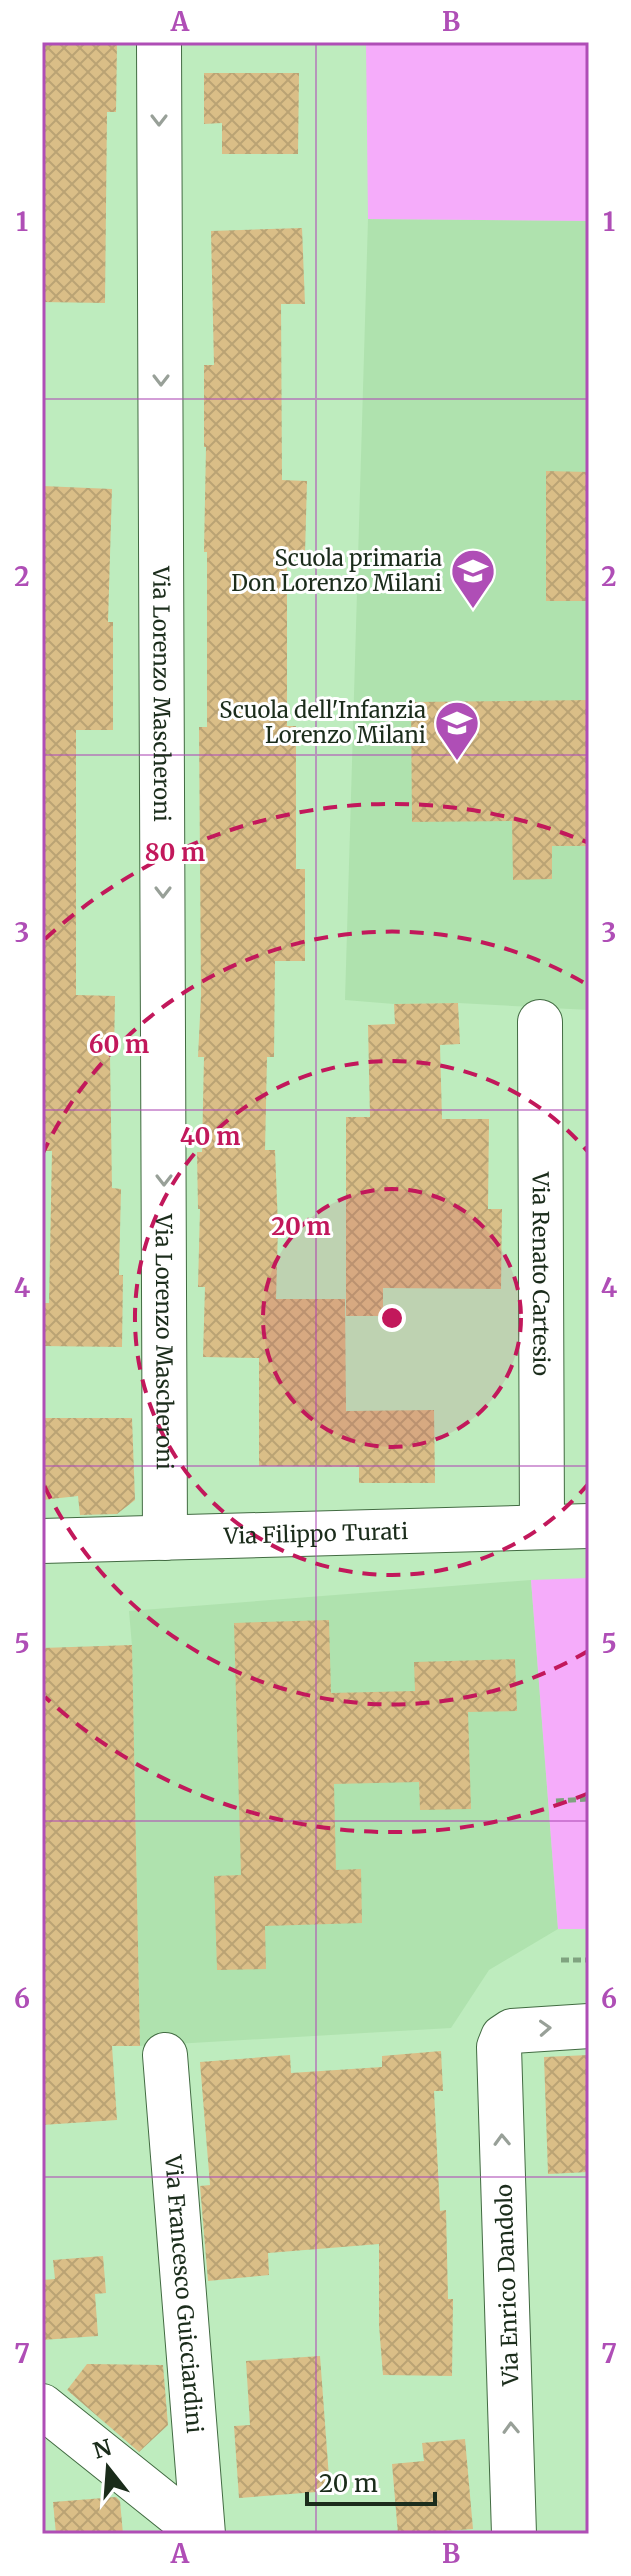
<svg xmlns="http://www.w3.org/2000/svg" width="631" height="2576" font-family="Merriweather,serif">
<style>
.built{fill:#afe2ae}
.green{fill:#f5acfa}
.building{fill:url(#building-cross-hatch)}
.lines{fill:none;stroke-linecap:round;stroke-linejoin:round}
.minor-casing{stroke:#426b42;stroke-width:46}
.path{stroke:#80a380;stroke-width:5;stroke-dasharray:8 4;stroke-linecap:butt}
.minor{stroke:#fff;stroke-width:44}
.oneway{stroke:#98a098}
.grid{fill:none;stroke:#af4eb6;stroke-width:2;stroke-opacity:0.55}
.ring{fill:none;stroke:#c2185b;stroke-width:4;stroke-dasharray:14 10}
.labels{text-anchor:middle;stroke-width:6;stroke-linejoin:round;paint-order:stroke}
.poi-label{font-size:22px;fill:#1b2c1b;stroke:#fff;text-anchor:end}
.street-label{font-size:22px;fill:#1b2c1b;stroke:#fff}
.centre{fill:#c2185b;stroke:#fff;stroke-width:4}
.ring-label{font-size:24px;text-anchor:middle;font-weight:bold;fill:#c2185b;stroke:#fff;stroke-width:6;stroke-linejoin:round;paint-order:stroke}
.neatline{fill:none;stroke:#af4eb6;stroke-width:3}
.grid-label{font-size:26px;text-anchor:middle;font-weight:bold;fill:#af4eb6}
</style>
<defs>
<pattern id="building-cross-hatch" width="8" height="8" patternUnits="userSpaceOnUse" patternTransform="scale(2)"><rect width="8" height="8" fill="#dabe87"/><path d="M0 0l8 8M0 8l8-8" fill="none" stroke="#baa374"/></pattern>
</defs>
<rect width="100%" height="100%" fill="#beecbe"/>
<path class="built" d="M368,219l221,2v789l-131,-7 -64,1 -49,-4z
M531,1580l27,349 -69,41 -38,58 -311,18 -8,-400 -3,-35z"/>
<path class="green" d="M366,42h223v179l-221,-2z
M589,1578v351h-31l-27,-349z"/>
<path class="building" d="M42,42h75l-1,70h-9l-2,191 -63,-1z
M204,73h95l-1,81h-76v-31l-18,1z
M302,228l3,76h-24l1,176 25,1 -2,73h-18v172h9v143h9v92h-30l-1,96h-7l-2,93h10l3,77 -2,72h69l1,112 88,-1 1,73h-76v-16l-100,-1v-108l-56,-1 2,-70h-7l2,-78h-2l-1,-57h5l2,-95h-6l3,-61 -2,-269h8v-175h-3l2,-105h-2v-82h10l-3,-134z
M546,471l43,1v129h-43z
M42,486l70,3 -4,133h5v108h-37v265l39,1 -1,59h-4l2,133 9,1 -2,86h4l-1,72 -80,-1v-43h7l3,-152h-10z
M589,700v146h-37v33l-39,1 -1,-59 -100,1 -1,-120z
M458,1003l2,41 -20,1 2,74h47l-1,90h14l-1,80 -118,-1v28h-37v-199h24l-2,-92 27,-1 -1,-20z
M42,1418h90l3,82 -18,14 -37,1 -2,-19 -36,4z
M329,1620l2,73 84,-2 -1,-29 101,-3 2,52 -49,1 3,97 -51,1 -1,-28 -85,2 2,86 25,-1 1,54 -97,3 1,43 -49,1 -3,-94 27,-1 -7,-252z
M132,1645l8,401h-28l5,74 -75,5v-477z
M441,2051l2,40h-9l6,120 6,-1 2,89h5l-1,77 -69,-1 -4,-50v-81l-111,9 1,22 -61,6 -8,-95 10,-1 -10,-123 90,-7 1,18 91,-6v-11z
M589,2055v117l-41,2 -4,-117z
M103,2256l3,37 -11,1 3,42 -56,4v-60l13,-1 -2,-19z
M320,2356l10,135 -91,7 -5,-72 16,-1 -4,-64z
M87,2364l76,1 5,60 -29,27 -72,-62z
M465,2439l8,90 -75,5 -6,-70 32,-3 -2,-18z
M116,2497l4,4 3,33h-67l-3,-32z"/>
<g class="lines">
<g class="minor-casing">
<g id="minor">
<path id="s1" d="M159,42l6,1496"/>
<path id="s2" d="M540,1022l2,505"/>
<path id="s3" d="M42,1541l547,-15"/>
<path id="s4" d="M165,2055l38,479"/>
<path d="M42,2406l160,128"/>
<path d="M514,2534l-15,-487 4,-10 9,-6 77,-5"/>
</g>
</g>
<path class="path" d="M556,1801l33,-2
M561,1960h28"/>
<use href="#minor" class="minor"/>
</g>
<defs><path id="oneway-chevron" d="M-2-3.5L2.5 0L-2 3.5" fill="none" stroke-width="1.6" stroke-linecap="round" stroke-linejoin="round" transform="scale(2)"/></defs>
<g class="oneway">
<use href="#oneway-chevron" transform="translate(159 120) rotate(90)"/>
<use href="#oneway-chevron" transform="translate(161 380) rotate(90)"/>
<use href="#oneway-chevron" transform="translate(163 892) rotate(90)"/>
<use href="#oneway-chevron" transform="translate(164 1180) rotate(90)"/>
<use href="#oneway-chevron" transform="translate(545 2028) rotate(-3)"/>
<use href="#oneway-chevron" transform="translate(502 2140) rotate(-92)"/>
<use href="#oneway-chevron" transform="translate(511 2428) rotate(-92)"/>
</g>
<path class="grid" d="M316,42v2492M42,399h547M42,755h547M42,1110h547M42,1466h547M42,1821h547M42,2177h547"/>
<circle cx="392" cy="1318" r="129" fill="#c2185b" fill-opacity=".12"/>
<g class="ring">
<circle cx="392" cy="1318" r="129"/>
<path d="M589 1483A257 257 0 1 1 589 1153"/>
<path d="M588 1651A386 386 0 0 1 42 1481M42 1155A386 386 0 0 1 588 985"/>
<path d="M589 1793A514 514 0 0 1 45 1697M45 939A514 514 0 0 1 589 843"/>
</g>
<defs>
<g id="school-pin" transform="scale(2.3)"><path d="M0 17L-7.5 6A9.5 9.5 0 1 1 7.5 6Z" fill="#af4eb6" stroke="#fff"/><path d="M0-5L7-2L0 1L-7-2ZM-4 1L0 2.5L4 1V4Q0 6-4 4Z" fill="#fff"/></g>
</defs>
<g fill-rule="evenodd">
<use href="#school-pin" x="473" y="571"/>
<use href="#school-pin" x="457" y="723"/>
</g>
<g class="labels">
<g class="poi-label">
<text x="442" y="566">Scuola primaria<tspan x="442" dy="25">Don Lorenzo Milani</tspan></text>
<text x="426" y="718">Scuola dell'Infanzia<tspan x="426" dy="25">Lorenzo Milani</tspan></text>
</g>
<g class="street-label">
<text dy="8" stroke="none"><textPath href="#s1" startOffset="652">Via Lorenzo Mascheroni</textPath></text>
<text dy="8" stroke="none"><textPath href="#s2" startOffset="252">Via Renato Cartesio</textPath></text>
<text dy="8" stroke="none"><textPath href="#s1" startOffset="1300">Via Lorenzo Mascheroni</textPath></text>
<text dy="8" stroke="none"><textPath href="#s3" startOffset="274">Via Filippo Turati</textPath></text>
<text transform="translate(507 2285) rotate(-92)" y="8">Via Enrico Dandolo</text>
<text dy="8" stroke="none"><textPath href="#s4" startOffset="240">Via Francesco Guicciardini</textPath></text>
</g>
</g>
<circle cx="392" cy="1318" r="12" class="centre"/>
<g class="ring-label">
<text x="175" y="861">80 m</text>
<text x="119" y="1053">60 m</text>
<text x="210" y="1145">40 m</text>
<text x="301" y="1235">20 m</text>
</g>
<rect width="631" height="2576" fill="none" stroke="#ffffff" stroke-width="88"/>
<g transform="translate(108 2468) rotate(343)" stroke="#ffffff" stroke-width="6" paint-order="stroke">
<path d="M0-6L14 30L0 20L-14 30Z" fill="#1b2c1b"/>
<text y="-12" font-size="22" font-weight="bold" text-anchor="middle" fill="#1b2c1b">N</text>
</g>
<path d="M307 2492v12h128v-12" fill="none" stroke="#1b2c1b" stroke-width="4"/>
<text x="319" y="2492" font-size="24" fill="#1b2c1b" stroke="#ffffff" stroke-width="6" paint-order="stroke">20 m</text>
<rect x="44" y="44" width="543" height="2488" class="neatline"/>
<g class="grid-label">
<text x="180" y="31">A</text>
<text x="451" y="31">B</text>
<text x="22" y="231">1</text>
<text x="609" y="231">1</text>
<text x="22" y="586">2</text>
<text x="609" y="586">2</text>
<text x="22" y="942">3</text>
<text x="609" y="942">3</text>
<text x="22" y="1297">4</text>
<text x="609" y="1297">4</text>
<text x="22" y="1653">5</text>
<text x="609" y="1653">5</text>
<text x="22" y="2008">6</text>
<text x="609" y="2008">6</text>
<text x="22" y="2363">7</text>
<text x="609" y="2363">7</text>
<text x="180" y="2563">A</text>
<text x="451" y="2563">B</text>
</g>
</svg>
